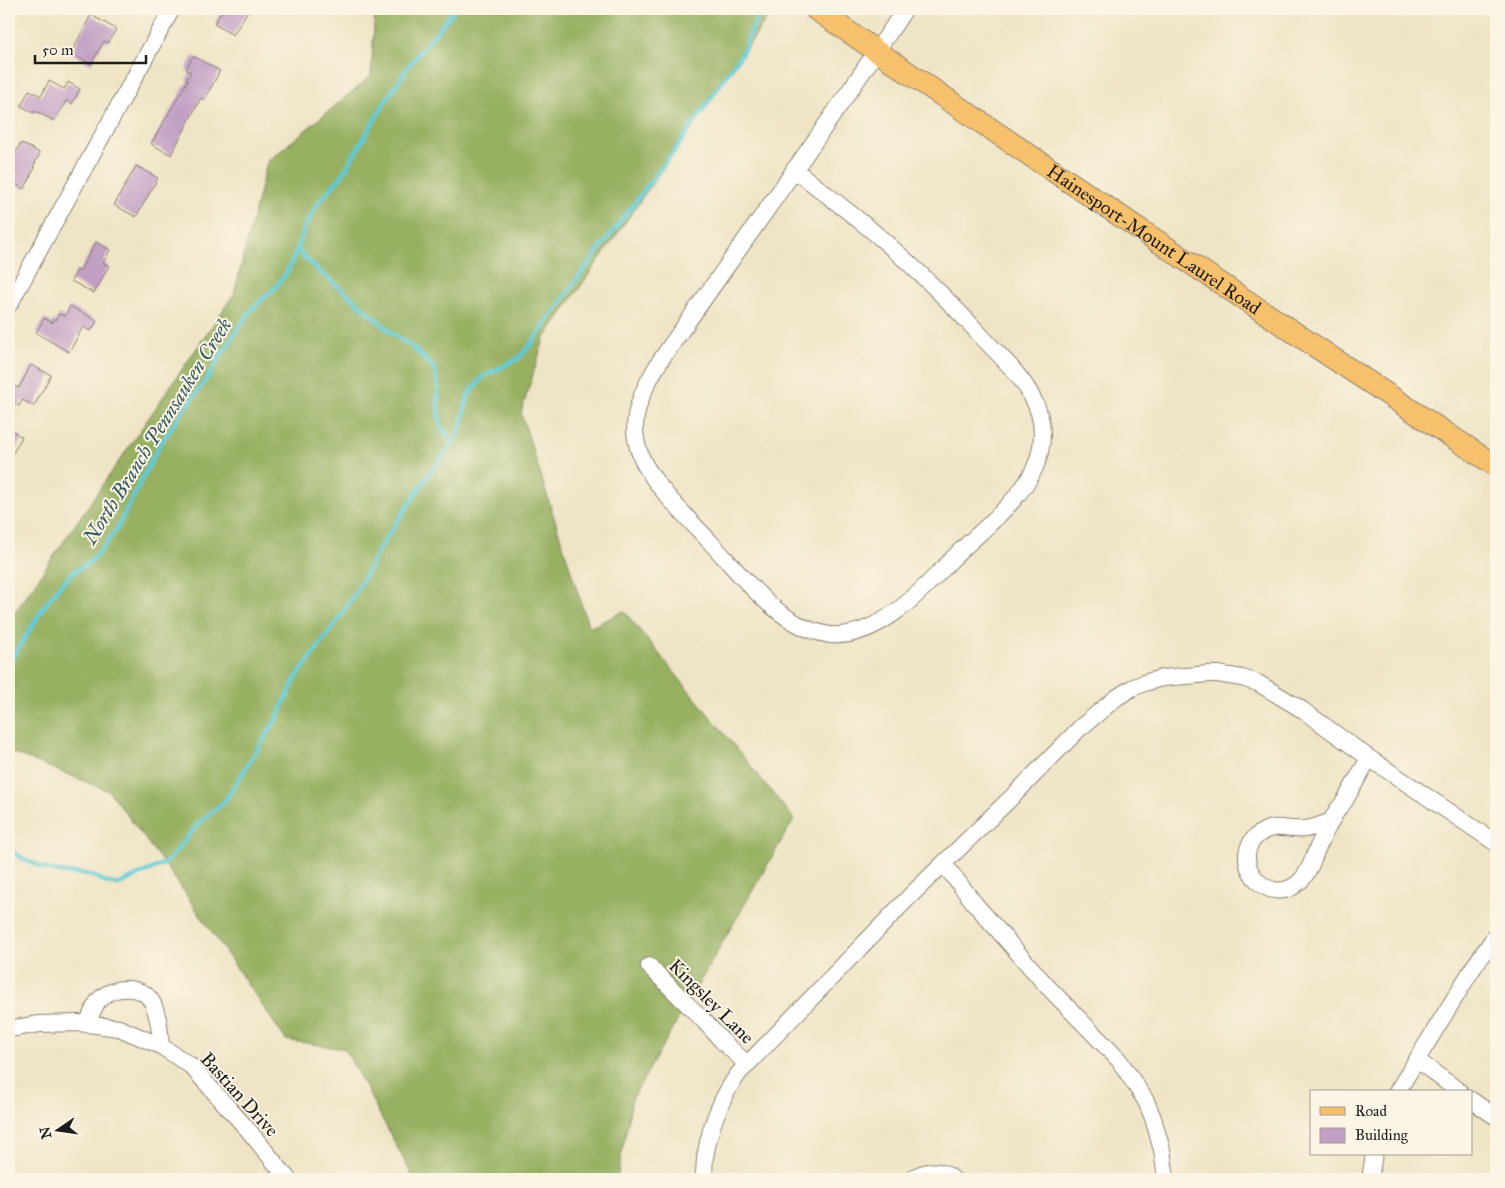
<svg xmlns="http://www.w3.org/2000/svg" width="1505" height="1188" font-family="'IM FELL Great Primer',serif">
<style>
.forest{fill:#97b062;stroke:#5a663f}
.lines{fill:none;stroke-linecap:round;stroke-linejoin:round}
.stream{stroke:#5ecad6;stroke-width:4.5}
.building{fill:#c2a0c5}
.minor-casing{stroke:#868070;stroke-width:18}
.major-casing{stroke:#868070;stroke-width:23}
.minor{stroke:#fff;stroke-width:16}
.major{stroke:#f7c06c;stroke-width:21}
.labels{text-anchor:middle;stroke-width:4;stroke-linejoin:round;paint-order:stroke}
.street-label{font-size:19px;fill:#1c1c1c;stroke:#fcf5e5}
.water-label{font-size:20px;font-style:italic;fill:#33595d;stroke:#fcf5e5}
</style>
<rect width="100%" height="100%" fill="#fcf5e5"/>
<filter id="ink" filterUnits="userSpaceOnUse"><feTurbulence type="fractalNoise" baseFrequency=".02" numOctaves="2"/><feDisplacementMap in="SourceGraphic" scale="10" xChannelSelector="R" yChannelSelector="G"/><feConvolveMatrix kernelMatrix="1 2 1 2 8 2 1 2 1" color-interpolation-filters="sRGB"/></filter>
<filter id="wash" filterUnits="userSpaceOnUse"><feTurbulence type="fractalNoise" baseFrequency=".0096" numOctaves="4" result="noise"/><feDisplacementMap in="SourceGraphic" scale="20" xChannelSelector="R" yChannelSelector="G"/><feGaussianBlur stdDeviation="1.12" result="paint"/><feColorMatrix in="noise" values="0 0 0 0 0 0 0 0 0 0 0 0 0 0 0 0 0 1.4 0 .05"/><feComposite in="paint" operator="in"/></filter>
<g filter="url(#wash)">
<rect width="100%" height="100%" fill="#efe4c5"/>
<path class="forest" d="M375,9h381l12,8 -224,322 -23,74 68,215 35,-17 170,208 -162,280 -15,80h-203l-69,-130 -59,-9 -110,-160 -67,-89 -100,-40v-130l225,-327 33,-132 104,-86z"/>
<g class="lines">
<path class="stream" d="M297,250l23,22 31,25 42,37 19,13 22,21 4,19v24l3,15 12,18
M9,664l34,-56 15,-20 14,-15 15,-9 13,-12 16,-22 43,-84 21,-31 26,-35 33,-53 14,-19 22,-20 12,-16 10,-22 7,-21 13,-25 24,-27 44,-75 25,-38 45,-55
M9,849c17,13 36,21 57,24 8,0 16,0 24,2 10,2 17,11 29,9l48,-22 31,-38 27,-23 54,-86 5,-12 12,-25 44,-61 19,-30 20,-38 50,-75 27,-35 6,-17 6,-27 15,-18 36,-19 12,-14 52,-73 97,-128 62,-90 19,-44"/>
</g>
<g id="blocks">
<path class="building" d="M223,9h26l-16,26 -19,-11z
M91,15l25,14 -8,14 -4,-2 -13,23 -20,-11z
M193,56l27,15 -16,29 -3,-2 -30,57 -20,-11 37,-64h-2l5,-8 -5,-2z
M49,81l15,8 4,-7 12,7 -8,15 -6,-3 -12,20 -19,-10 -1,2 -13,-7 8,-16 12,6z
M21,143l19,10 -7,14 2,1 -5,8 1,1 -7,12 -14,-8 6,-12 -7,-4z
M136,166l22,12 -22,39 -22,-12z
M96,242l14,8 -7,13 6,3 -15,27 -23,-12 6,-11 2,2z
M70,306l27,15 -6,10 -8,-4 -14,25 -33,-19 8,-15 8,5 1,-4 2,2 4,-7 6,2z
M31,365l20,10 -17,31 -12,-6 -3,6 -10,-6v-4l5,-10 5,2z
M9,429l13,8 -13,23z"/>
</g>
</g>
<g filter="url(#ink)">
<use href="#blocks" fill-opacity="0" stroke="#868070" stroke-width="1"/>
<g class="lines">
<g class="minor-casing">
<path id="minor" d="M794,169c30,24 61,47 90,72 36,31 70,65 101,99 17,18 36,35 47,57 10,17 12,36 8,55 -8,40 -56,76 -85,104 -31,32 -75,83 -125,79 -11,-2 -24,-6 -34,-12 -30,-16 -61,-54 -84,-79 -20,-22 -46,-46 -62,-71 -7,-10 -12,-22 -14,-34 -5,-28 10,-55 24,-78 82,-117 166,-233 245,-352
M9,305l163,-296
M1331,821c-5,9 -9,18 -14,28 -4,9 -7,22 -15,30 -33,37 -81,-25 -38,-48 13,-7 27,0 41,-2 9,-1 18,-5 26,-8l7,-12 6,-7 25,-44
M944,864l31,40 71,81 73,75 27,41 7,17 9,32 4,29
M649,966l56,56 17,19 25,23
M87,1024c4,-8 7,-18 12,-24 14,-15 45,-16 54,4 6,13 7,27 8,42
M9,1029l30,-5 41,-1 39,5 42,18 30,20 58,65 39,48
M1417,1060l43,32
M1397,1092l76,-124 23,-33
M1471,1100l25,17
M703,1179c2,-9 1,-18 3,-27 5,-28 16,-56 33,-79l172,-178 104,-101 64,-65 37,-31 16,-10 12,-5 18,-5 47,-4h9l24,4 16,5 43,26 68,49 127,85
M911,1179c14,-9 29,-11 42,0
M1370,1179l4,-25"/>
</g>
<g class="major-casing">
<g id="major">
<path id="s1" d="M815,9c226,155 453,307 681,457"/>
</g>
</g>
<use href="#minor" class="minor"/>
<use href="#major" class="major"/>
</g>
</g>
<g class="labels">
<g class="street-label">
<text dy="7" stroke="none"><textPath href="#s1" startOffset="410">Hainesport-Mount Laurel Road</textPath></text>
<text transform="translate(712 1001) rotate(45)" y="7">Kingsley Lane</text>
<text transform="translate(240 1094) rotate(48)" y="7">Bastian Drive</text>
</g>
<g class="water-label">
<text transform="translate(157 431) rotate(-58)" y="7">North Branch Pennsauken Creek</text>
</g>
</g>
<rect width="1505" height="1188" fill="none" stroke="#fcf5e5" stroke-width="30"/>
<rect x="1310" y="1090" width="162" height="65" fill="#fcf5e5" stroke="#a29e95"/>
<rect x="1320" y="1107" width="25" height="8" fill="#f7c06c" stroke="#a29e95"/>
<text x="1355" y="1116" font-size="15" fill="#1c1c1c">Road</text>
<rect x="1320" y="1128" width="25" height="15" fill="#c2a0c5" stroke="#a29e95"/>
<text x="1355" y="1140" font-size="15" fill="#1c1c1c">Building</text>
<g transform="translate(58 1130) rotate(257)" stroke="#fcf5e5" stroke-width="4" paint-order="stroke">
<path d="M0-4L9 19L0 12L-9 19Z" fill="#1c1c1c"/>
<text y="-8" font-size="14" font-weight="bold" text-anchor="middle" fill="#1c1c1c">N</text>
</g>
<path d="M35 55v8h111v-8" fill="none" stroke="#1c1c1c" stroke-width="2.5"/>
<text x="42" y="55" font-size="15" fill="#1c1c1c" stroke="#fcf5e5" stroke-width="4" paint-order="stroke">50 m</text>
</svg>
